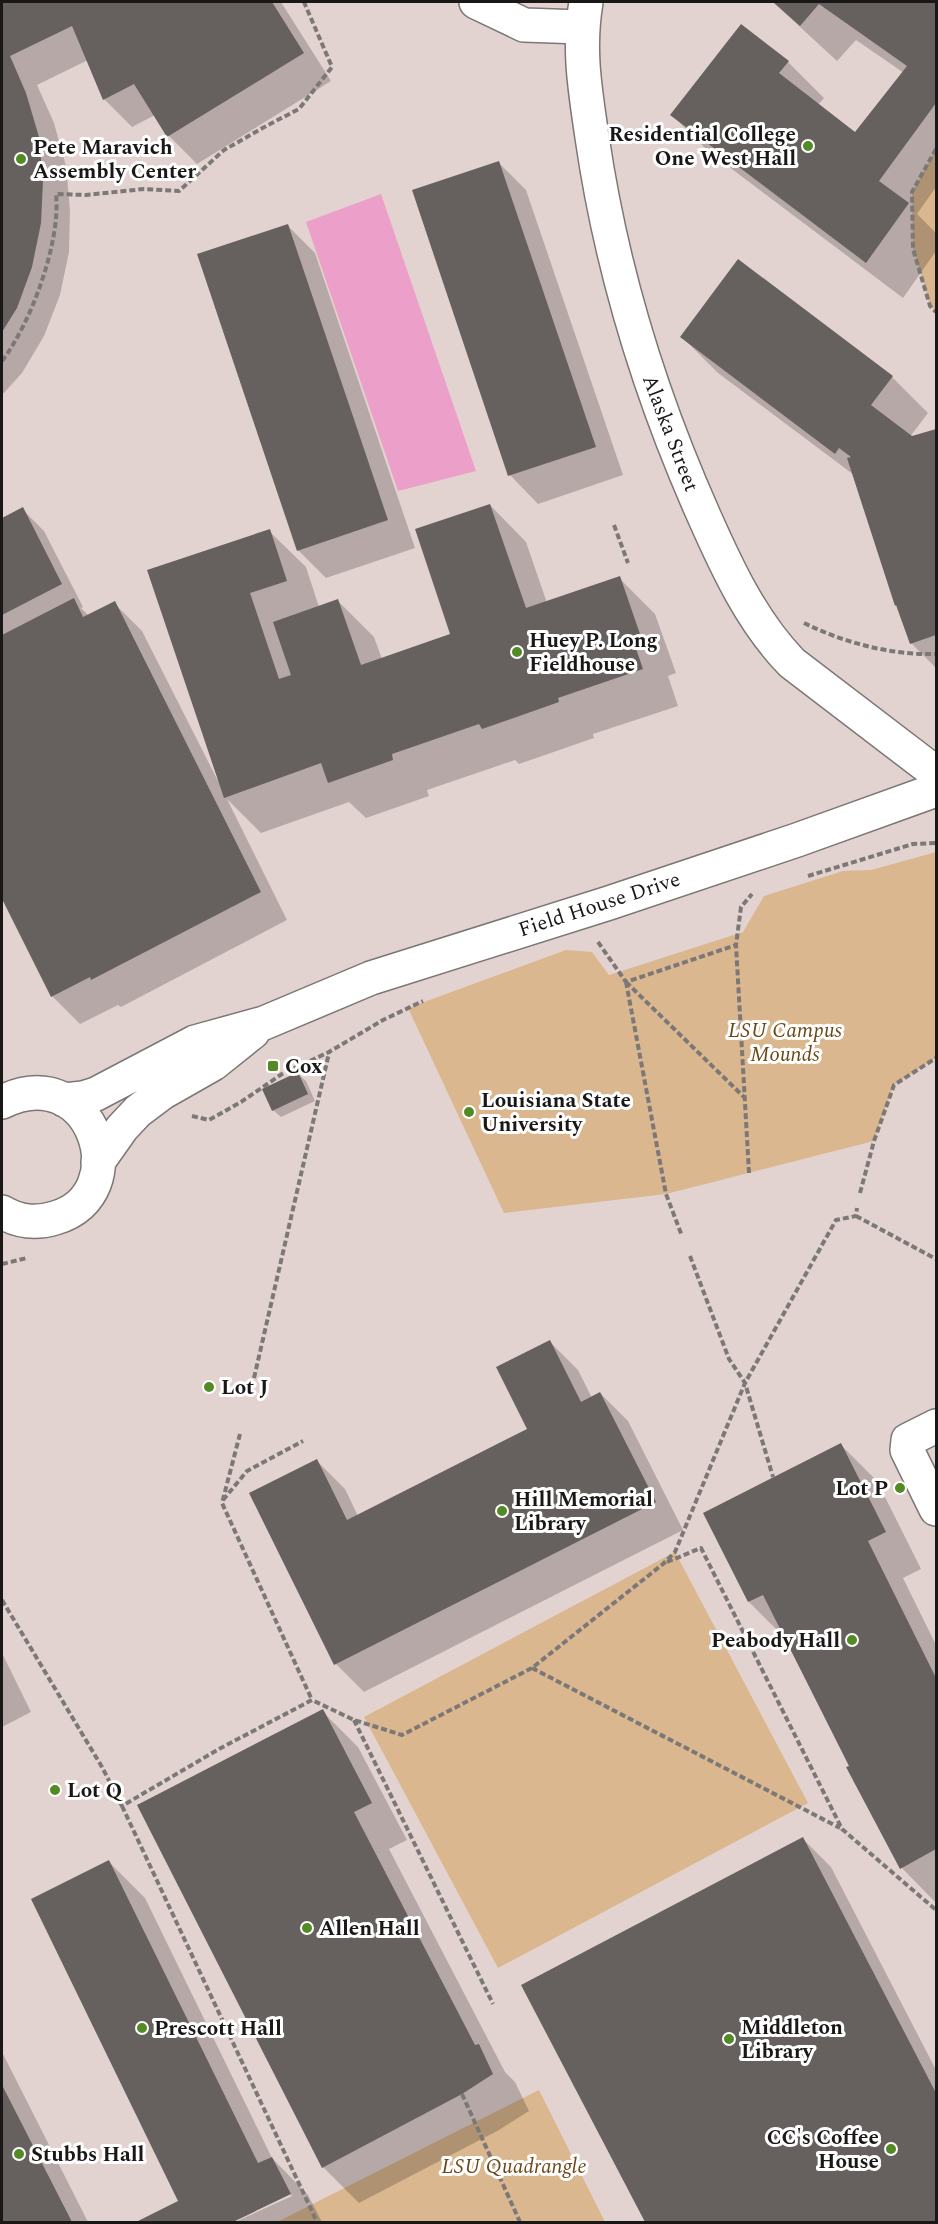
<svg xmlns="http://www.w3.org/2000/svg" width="938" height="2224" font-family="Spectral,serif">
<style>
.built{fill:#e3d3d0}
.green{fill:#dab78e}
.water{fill:#ec9fc9}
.shadow{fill:#0003}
.building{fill:#66615e}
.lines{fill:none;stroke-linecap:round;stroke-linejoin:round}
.minor-casing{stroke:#7c7675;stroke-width:36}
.path{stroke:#7c7877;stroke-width:4;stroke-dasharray:6 3;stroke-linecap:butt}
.minor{stroke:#fff;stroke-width:33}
.poi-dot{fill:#528a26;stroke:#fff;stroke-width:2}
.labels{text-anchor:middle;stroke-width:6;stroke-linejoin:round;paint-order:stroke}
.poi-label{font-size:21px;font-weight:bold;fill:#1a1817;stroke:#fff;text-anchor:start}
.street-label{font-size:21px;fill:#1a1817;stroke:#fff}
.park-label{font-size:21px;font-style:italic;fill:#6d4816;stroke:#fff}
</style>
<rect width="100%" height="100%" fill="#e8e1df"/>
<path class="built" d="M2,2h934v2220h-934z"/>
<path class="green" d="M936,149v162l-6,-5 -17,-57 -1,-57z
M936,852v206l-42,27 -20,56 -208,53 -162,19 -96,-205 158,-58 26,2 17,23 134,-43 21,-36 79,-25 28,-1z
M675,1552l133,251 -310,165 -134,-251z
M539,2090l66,132h-328z"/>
<path class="water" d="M381,194l95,277 -78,20 -92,-269z"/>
<path class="shadow" d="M2,2h279l50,79 -134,83 -28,-28 -14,-21 -23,12 -28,-28 -16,-39 -51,25 17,38 12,43 4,44 -1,42 -9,43 -16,41 -22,37 -20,22z
M773,2h163v185l-19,27 19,19v18l-33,47 -195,-147 -36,-36 116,-53 36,36 -6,7 38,29 48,-61 -48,-33 -19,21z
M498,162l28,28 97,285 -85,29 -28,-29 -96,-284z
M287,225l28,28 100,295 -89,30 -28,-28z
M682,337l210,40 36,36 -19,25 27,-7v237l-25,-25 -57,-168 -136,-102z
M490,505l36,37 21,61 72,-25 36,36 21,59 -8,3 10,30 -85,28 1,4 -75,26 -4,-4 -88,30 2,6 -63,22 -17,-16 -88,31 -34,-34 60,121 -166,87 -3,-2 -38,19 -28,-28 -50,-100v-377l20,-10 22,22 39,76 -2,1 8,8 25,-13 28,28 76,150h2l-71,-210 120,-40 37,36 13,40 19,-6 36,36 8,22 70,-24z
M298,1074l8,7 9,20 -34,16 -8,-7z
M550,1342l28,28 14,28 8,-5 28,28 55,109 -319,162 -28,-28 -19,-203 28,28 13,27 171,-86z
M841,1445l36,36 44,88 -18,9 33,67v258l-34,-35 -117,-230 -36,-36z
M2,1653l29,59 -29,15z
M322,1711l36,36 49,93 -18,9 116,223 10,10 14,29 -30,19 -140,73 -36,-36z
M803,1839l28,28 105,203v152h-289l-124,-237z
M109,1862l36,36 127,260 36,37 14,27h-87l57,-26 -3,-3 -61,29h-89l41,-20z
M2,2052l86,170h-86z"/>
<path class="building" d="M2,2h270l32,51 -137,84 -33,-53 -31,16 -31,-74 -62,30 16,37 13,44 4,44 -2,42 -9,44 -15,41 -15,24z
M773,2h163v101l-57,78 30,22 -43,60 -196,-148 71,-91 48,37 -10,12 76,59 52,-66 -88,-62 -19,22z
M499,161l97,286 -88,29 -96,-286z
M288,224l100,296 -91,31 -100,-297z
M738,259l155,117 -22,29 41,31 24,-7v206l-26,9 -14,-39 -1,1 -48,-148 4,-1 -12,-9 -4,6 -155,-117z
M490,504l36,104 94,-32 21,61 -8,3 10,29 -85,29 1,4 -77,27 -3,-5 -87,30 1,6 -65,23 -7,-20 -97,35 -77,-228 123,-41 17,52 -37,12 29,86 12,-4 -18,-53 65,-23 23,66 89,-31 -35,-105z
M23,507l39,77 -60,31v-97z
M74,598l9,19 32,-16 146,291 -170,88 -1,-3 -39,20 -49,-98v-264z
M298,1072l10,22 -36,17 -10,-22z
M550,1340l31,62 19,-10 56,110 -322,163 -85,-172 68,-34 30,61 180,-91 -31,-62z
M841,1443l45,89 -18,9 68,137v171l-36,20 -54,-102 3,-1 -86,-171 -15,7 -45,-89z
M323,1709l49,94 -18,9 121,233 4,-1 14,30 -31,20 -140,74 -185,-363z
M803,1837l133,256v129h-291l-124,-237z
M109,1860l149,303 14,-6 19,37 -58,28h-97l42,-21 -147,-302z
M2,2085l70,137h-70z"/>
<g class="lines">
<g class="minor-casing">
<path id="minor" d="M476,2l48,23 58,2
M586,2c-8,48 -1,87 6,135 19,131 58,258 112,379 23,52 48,106 88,147l144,110
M64,1100l19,-2 13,-4 99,-52 69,-19 107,-45 238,-75 188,-63 139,-50
M2,1102c92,-45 135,93 53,116 -20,6 -36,4 -53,-6
M98,1162l24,-34 16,-17 24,-18 51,-29 40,-32
M936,1426l-28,14 -1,10 29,59"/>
</g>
<path class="path" d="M936,149l-24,43 1,57 17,57 6,6
M2,361c29,-38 59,-119 54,-167l30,1 58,-6 35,2 45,-41 44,-25 31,-16 33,-42 -28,-65
M614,525l14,38
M804,623c41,20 86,32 132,31
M808,876l105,-32 23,-1
M598,942l28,40 110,-37
M626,982l40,212 16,42
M626,982l119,116
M192,1116l17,4 32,-18 41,-28 47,-22 54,-32 40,-19
M749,1173l-13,-228 5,-38 11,-13
M860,1193l14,-52 20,-56 42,-27
M856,1216l80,43
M690,1256l39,103 16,24 28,94
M2,1264l25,-6
M254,1378l75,-325
M240,1434l-18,69 90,197
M223,1500l24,-29 56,-30
M667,1562l34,-14 141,281 94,81
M2,1600l100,167 20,39 97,-57 93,-49 42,20 48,15 130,-67 131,-104 12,-12 70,-169 91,-163 20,-4 1,-8
M532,1668l308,160
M354,1720l139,284
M122,1806l195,416
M462,2094l58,128"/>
<use href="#minor" class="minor"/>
</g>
<g class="poi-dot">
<circle cx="808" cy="146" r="6"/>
<circle cx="21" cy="159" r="6"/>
<circle cx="517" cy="652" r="6"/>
<rect x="267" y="1060" width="12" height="12" rx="3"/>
<circle cx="469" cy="1112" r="6"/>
<circle cx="209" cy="1387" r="6"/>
<circle cx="900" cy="1488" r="6"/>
<circle cx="502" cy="1511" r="6"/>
<circle cx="852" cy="1640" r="6"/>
<circle cx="55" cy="1790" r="6"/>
<circle cx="307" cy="1928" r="6"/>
<circle cx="142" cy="2028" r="6"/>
<circle cx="729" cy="2039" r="6"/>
<circle cx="891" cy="2149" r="6"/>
<circle cx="19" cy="2154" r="6"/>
</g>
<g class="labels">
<g class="poi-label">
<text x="796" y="141" text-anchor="end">Residential College<tspan x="796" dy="24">One West Hall</tspan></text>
<text x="33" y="154">Pete Maravich<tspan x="33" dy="24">Assembly Center</tspan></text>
<text x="529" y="647">Huey P. Long<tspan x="529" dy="24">Fieldhouse</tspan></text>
<text x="285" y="1073">Cox</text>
<text x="481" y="1107">Louisiana State<tspan x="481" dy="24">University</tspan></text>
<text x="221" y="1394">Lot J</text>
<text x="888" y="1495" text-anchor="end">Lot P</text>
<text x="514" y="1506">Hill Memorial<tspan x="514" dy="24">Library</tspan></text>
<text x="840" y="1647" text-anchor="end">Peabody Hall</text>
<text x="67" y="1797">Lot Q</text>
<text x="319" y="1935">Allen Hall</text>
<text x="741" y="2034">Middleton<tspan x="741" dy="24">Library</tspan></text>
<text x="154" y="2035">Prescott Hall</text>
<text x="879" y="2144" text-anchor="end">CC's Coffee<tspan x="879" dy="24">House</tspan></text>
<text x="31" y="2161">Stubbs Hall</text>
</g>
<g class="street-label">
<text transform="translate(671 433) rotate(69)" y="7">Alaska Street</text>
<text transform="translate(599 904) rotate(-18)" y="7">Field House Drive</text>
</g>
<g class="park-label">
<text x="785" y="1037">LSU Campus<tspan x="785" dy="24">Mounds</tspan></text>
<text x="514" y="2173">LSU Quadrangle</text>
</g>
</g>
<rect width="938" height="2224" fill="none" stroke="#1a1817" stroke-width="6"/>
</svg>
